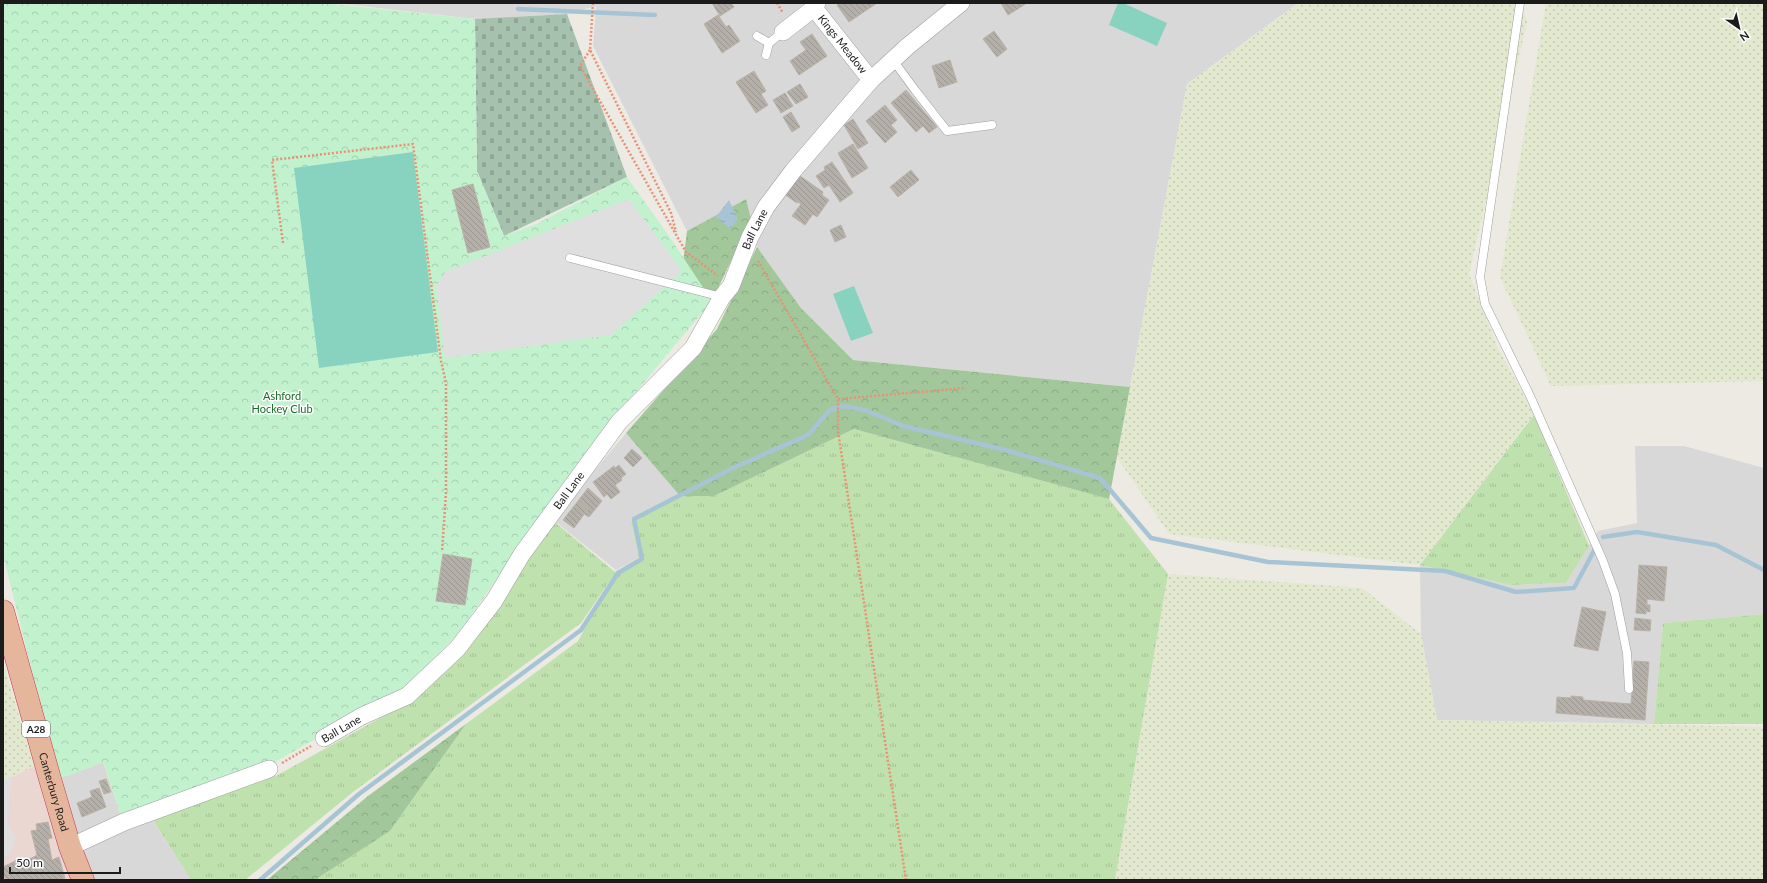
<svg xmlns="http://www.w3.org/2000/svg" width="1767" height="883" font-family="Lato,sans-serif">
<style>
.residential{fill:#d9d8d8}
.commercial{fill:#ebd7d2}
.farmland{fill:url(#farmland-dots)}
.grass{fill:url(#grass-tufts)}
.forest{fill:url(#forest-crowns)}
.cemetery{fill:url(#cemetery-stones)}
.park{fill:url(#park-crowns)}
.pitch{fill:#88d3c0}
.parking{fill:#dfdfdf}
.water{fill:url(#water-ripples)}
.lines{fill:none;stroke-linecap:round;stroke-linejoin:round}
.stream{stroke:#a7c4d5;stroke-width:4.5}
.building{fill:url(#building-back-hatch);stroke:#bbb2a6}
.service-casing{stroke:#9f9f9f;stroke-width:9}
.minor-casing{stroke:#9f9f9f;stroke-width:18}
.trunk-casing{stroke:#c23753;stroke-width:23}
.path{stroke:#e99175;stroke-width:2.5;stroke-dasharray:2 2;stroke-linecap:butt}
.service{stroke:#fff;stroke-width:8}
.minor{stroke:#fff;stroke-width:17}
.trunk{stroke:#e6b69c;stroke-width:22}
.labels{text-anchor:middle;stroke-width:3;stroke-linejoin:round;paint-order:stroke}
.shield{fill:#fff;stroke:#5f5f5f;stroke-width:1}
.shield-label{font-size:10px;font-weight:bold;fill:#1b1b1b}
.street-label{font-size:11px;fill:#1b1b1b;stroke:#fff}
.park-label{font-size:11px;fill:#176c2a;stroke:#fff}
</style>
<defs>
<pattern id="farmland-dots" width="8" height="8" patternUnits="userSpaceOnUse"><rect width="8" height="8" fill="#e3e9cf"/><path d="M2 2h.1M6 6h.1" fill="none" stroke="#c2c7b1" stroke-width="1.8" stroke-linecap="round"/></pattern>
<pattern id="grass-tufts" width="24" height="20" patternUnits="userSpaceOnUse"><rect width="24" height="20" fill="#bfe1ad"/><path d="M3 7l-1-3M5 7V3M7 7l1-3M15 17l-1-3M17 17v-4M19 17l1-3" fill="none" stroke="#a4c094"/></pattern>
<pattern id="forest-crowns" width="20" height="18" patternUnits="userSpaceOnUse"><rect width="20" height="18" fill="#a2c79b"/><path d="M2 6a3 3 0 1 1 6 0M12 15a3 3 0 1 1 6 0" fill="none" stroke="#8baa85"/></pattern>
<pattern id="cemetery-stones" width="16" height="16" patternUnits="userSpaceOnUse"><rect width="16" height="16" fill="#a6c2ae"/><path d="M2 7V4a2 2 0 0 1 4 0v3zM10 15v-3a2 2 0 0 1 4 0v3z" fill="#8ea695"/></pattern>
<pattern id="park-crowns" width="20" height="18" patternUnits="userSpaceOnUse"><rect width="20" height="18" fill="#c2f2cd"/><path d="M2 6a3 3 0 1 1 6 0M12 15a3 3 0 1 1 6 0" fill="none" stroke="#a6cfaf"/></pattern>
<pattern id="water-ripples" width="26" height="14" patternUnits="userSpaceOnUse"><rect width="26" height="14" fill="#a7c4d5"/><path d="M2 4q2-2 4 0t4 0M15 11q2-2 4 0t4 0" fill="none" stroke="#8fa8b6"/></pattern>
<pattern id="building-back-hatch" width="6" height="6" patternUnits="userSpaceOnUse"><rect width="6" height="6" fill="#b4afa8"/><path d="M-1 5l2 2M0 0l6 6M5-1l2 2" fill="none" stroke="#9a9690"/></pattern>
</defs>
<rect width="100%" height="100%" fill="#eceae2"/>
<path class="residential" d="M335,3h963l-111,81 -57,303 -277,-27 -52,-52 -44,-61 -11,-48 -59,32 -94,-185 3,-40 -29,8 -92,5z
M626,433l54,63 -49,26 8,36 -23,12 -63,-50z
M1635,446h49l80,22v146l-101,9 -9,101 -217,-4 -16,-86 -1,-69 91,20 55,-2 32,-52 39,-8z
M103,762l18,54 24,-8 46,72h-97l-13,-28 -22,-73z"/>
<path class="commercial" d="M34,766l40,113 -1,1h-70v-99z"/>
<path class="farmland" d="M1299,3h222l6,19 -58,252 28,72 37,69 -114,150 -251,-31 -55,-81 16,-66 57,-303z
M1546,3h218v378l-213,5 -51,-109z
M1168,574l194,14 59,46 16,86 327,7v153h-649z
M3,662l31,104 -31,15z"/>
<path class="grass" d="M1534,415l55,131 -23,37 -55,2 -91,-20z
M854,429l255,70 59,75 -53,306h-800l75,-49 76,-107 112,-83 34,-63 -31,45 -228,169 -108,88h-54l-38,-60 123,-44 131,-73 59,-51 86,-132 63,52 24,-14 -8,-36 49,-26h34z
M1764,614v110h-110l9,-101z"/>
<path class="forest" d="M746,199l5,20 -39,82 -30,-30 5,-40z
M757,247l44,61 52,52 277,27 -21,112 -255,-70 -140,67h-34l-54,-63 91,-104z
M466,724l-76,107 -75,49h-48l101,-84z"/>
<path class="cemetery" d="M567,14l60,163 -123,59 -27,-65 -2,-152z"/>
<path class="park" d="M3,3h321l151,16 2,152 27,65 32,-12 91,-47 44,62 41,62 -128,153 -126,180 -52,53 -131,75 -154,54 -18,-54 -44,17 -56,-224z"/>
<path class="pitch" d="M1118,3h5l44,20 -10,23 -48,-21z
M413,152l25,200 -119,16 -25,-200z
M854,286l19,47 -22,8 -18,-47z"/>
<path class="parking" d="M629,199l53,72 -71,64 -166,23 -9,-72 9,-14z
M11,777l-3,47 8,13 -6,17 -7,5v-78z"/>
<path class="water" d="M729,200l9,19 -8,10 -14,-12z"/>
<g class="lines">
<path class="stream" d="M518,9l137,6
M1603,537l34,-5 79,13 48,25
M260,880l99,-86 222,-164 37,-57 24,-14 -8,-40 99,-51 75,-33 22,-25 13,-4 22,4 38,16 103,24 94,28 51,60 117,24 177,9 71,21 58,-4 22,-41"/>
</g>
<path class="building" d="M712,3h19l3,4 -14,9z
M840,3h37l-28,19 -12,-17z
M1001,3h26l-19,12z
M718,15l8,12 3,-2 11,16 -18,12 -18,-29z
M994,31l13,18 -10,8 -14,-18z
M812,34l15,22 -28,19 -9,-14 16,-11 -6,-8z
M950,60l7,22 -18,6 -7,-22z
M754,71l12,20 -5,3 7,11 -12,8 -20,-31z
M800,84l8,13 -12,7 -9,-12z
M906,90l31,37 -8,6 -6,-7 -7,6 -25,-29z
M785,93l8,13 -12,7 -8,-13z
M885,105l12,15 -6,5 6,7 -12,11 -19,-22z
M791,112l9,15 -8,5 -9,-15z
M853,119l15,24 -10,6 -14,-24z
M853,144l15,24 -16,10 -14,-25z
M832,162l21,31 -13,9 -11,-17 -5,3 -8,-12 9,-6 -1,-3z
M911,170l8,10 -21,17 -8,-10z
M800,176l23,16 -1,3 7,5 -12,17 -4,-3 -8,11 -13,-9 9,-12 -3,-2 -1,1 -13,-9 10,-14 2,2z
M473,184l17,63 -22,6 -16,-63z
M841,225l5,12 -11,5 -5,-12z
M632,449l10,9 -9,9 -9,-9z
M619,465l7,9 -5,4 1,2 -7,5 5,7 -9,7 -4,-5 -3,3 -11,-15 21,-16 1,2z
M588,488l14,13 -13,16 -5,-3 4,-5 -10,-8z
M578,501l10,8 -14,19 -11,-8z
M443,554l29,5 -7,46 -29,-4z
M1639,565l28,2 -3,34 -17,-2v6h3v7l-4,-1v3l-10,-1z
M1582,607l24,5 -8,39 -24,-5z
M1635,618l16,2 -1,11 -16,-1z
M1634,661l15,1 -4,58 -89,-7 1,-16 14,1v-2l12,1v3l48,4z
M106,779l5,13 -7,2 -5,-13z
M99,788l7,19 -24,10 -5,-14 15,-6 -2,-6z
M48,822l4,16 -4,1 4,21 7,-3 6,21 -8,2h-51l-3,-6v-7l16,-8 2,5 16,-9 -6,-24 6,-1 -1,-6z"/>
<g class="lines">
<g class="service-casing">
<path id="service" d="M1520,3l-40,274 5,27 46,94 72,163 12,33 12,59 2,36
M757,36l12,7
M766,55l3,-12 14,-11
M893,60l22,30 32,41 45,-6
M570,258l152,39"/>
</g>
<g class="minor-casing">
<g id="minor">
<path id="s1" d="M814,8l57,72"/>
<path d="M783,32l31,-24 3,-5"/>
<path id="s2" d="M324,738l38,-22 45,-20 50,-47 37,-48 28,-47 97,-132 74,-74 29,-51 9,-11 19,-49 16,-30 27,-36 78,-91 37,-34 53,-43"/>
<path d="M70,847l54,-25 145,-53"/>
</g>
</g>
<g class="trunk-casing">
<g id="trunk">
<path id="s3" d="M3,611l47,168 20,68 13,33"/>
</g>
</g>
<path class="path" d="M593,3l-3,47 81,163 5,19
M777,3l6,10
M590,50l-10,16 106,186 32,24
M283,243l-11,-83 141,-16 28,217 5,22v110l-4,59
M758,261l80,138v32l68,449
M838,399l128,-11
M282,763l29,-17"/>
<use href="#service" class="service"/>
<use href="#minor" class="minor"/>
<use href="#trunk" class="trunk"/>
</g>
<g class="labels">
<rect class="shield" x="22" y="721" width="28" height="16" rx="3"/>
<g class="shield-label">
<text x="36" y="733">A28</text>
</g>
<g class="street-label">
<text dy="4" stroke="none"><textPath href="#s1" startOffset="46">Kings Meadow</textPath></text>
<text dy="4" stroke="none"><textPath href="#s2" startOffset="680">Ball Lane</textPath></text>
<text dy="4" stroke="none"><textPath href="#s2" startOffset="356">Ball Lane</textPath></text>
<text transform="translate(341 729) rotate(-30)" y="4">Ball Lane</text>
<text dy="4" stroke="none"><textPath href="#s3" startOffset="188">Canterbury Road</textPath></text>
</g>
<g class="park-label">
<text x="282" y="400">Ashford<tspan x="282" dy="13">Hockey Club</tspan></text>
</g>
</g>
<rect width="1767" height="883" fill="none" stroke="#1b1b1b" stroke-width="8"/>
<g transform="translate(1739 28) rotate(146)" stroke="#ffffff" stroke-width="3" paint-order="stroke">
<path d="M0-3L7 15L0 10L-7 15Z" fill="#1b1b1b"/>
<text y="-6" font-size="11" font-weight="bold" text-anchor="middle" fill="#1b1b1b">N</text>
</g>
<path d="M10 867v6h110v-6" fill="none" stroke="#1b1b1b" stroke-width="2"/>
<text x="16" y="867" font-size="12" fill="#1b1b1b" stroke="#ffffff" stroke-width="3" paint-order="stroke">50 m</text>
</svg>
